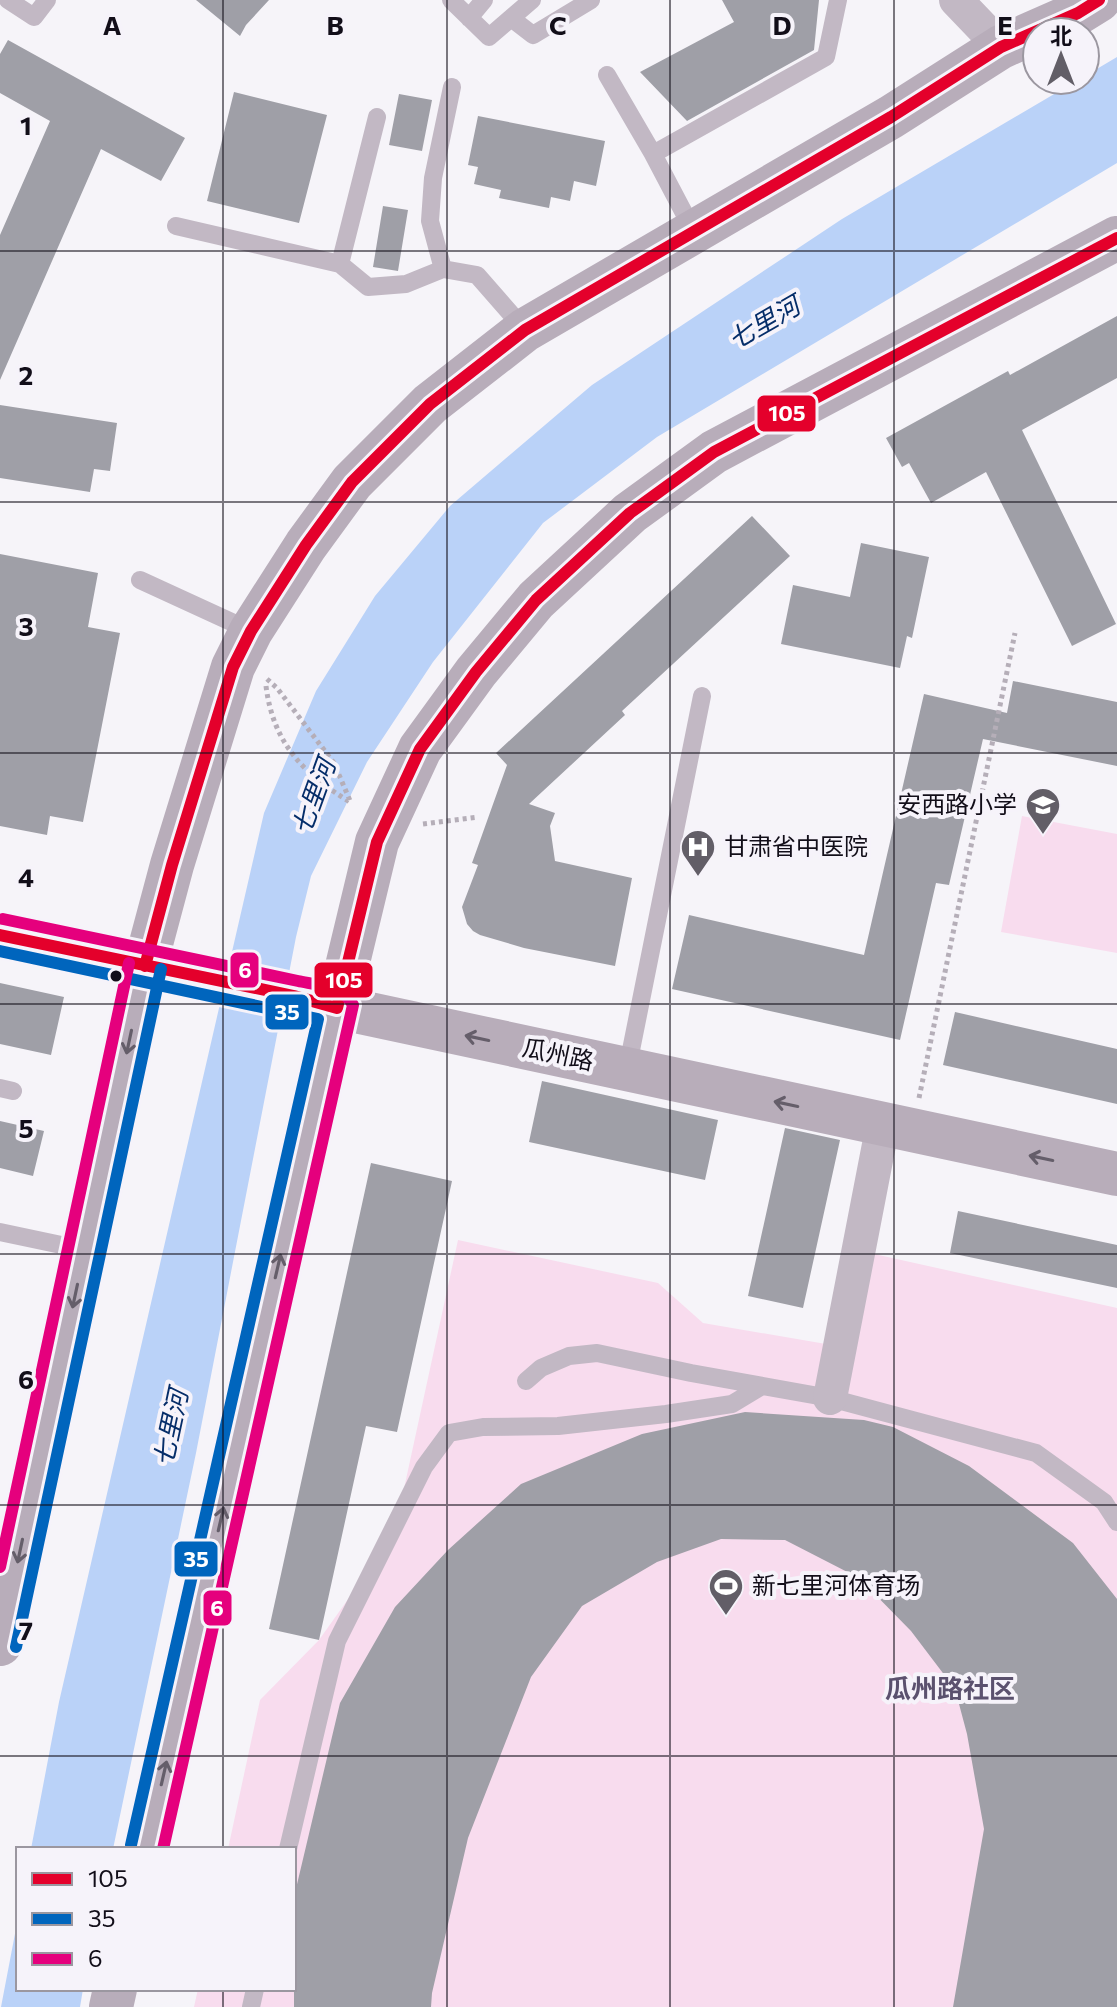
<svg xmlns="http://www.w3.org/2000/svg" width="1117" height="2007" font-family="Commissioner,'Noto Sans SC',sans-serif">
<style>
.green{fill:#f8dcee}
.water{fill:#bad2f8}
.building{fill:#9f9fa7}
.lines{fill:none;stroke-linecap:round;stroke-linejoin:round}
.path{stroke:#b5aeb8;stroke-width:5;stroke-dasharray:4 4;stroke-linecap:butt}
.lane{stroke:#c2b8c4;stroke-width:18}
.street{stroke:#c2b8c4;stroke-width:34}
.secondary{stroke:#b8adba;stroke-width:44}
.bus-1-casing{stroke:#f6f3fa;stroke-width:18}
.bus-2-casing{stroke:#f6f3fa;stroke-width:18}
.bus-3-casing{stroke:#f6f3fa;stroke-width:18}
.bus-1{stroke:#e4002b;stroke-width:12}
.bus-2{stroke:#0065bd;stroke-width:12}
.bus-3{stroke:#e5007d;stroke-width:12}
.oneway{stroke:#655e6a}
.grid{fill:none;stroke:#120e19;stroke-width:2;stroke-opacity:0.55}
.bus-dot{fill:#120e19;stroke:#f6f3fa;stroke-width:3}
.labels{text-anchor:middle;stroke-width:8;stroke-linejoin:round;paint-order:stroke}
.poi-label{font-size:24px;fill:#120e19;stroke:#f6f3fa;text-anchor:start}
.street-label{font-size:24px;fill:#120e19;stroke:#f6f3fa}
.water-label{font-size:26px;font-style:italic;fill:#052d69;stroke:#f6f3fa}
.neighbourhood-label{font-size:26px;font-weight:bold;fill:#5b516e;stroke:#f6f3fa}
.grid-label{font-size:26px;text-anchor:middle;font-weight:bold;fill:#120e19;stroke:#f6f3fa;stroke-width:8;stroke-linejoin:round;paint-order:stroke}
.line-badge{stroke:#f6f3fa;stroke-width:3}
.badge-label{font-size:22px;text-anchor:middle;font-weight:bold;fill:#fff}
</style>
<rect width="100%" height="100%" fill="#f6f4f9"/>
<path class="green" d="M1022,816l95,18v119l-116,-21z
M458,1240l200,43 45,40 123,21 21,-96 270,60v699h-923l4,-18h96v-140h-66l32,-149 59,-60 32,-45 39,-42z"/>
<path class="water" d="M1117,57v106l-460,274 -114,86 -110,139 -66,100 -56,114 -15,61 -100,516 -83,396h-82l28,-147 205,-889 52,-122 59,-95 75,-90 142,-121 250,-166 236,-139h7v-4z
M18,1918v71h65l-3,18h-79z"/>
<path class="building" d="M196,0h73l-23,25 -6,11z
M722,0h97l-5,50 -127,71 -47,-49 94,-50z
M8,40l177,98 -24,43 -60,-32 -101,231v-145l50,-114 -50,-28v-39z
M234,92l93,23 -28,108 -92,-22z
M399,94l33,6 -10,51 -33,-6z
M478,116l127,25 -9,45 -22,-5 -4,20 -19,-4 -2,11 -50,-10 2,-8 -27,-6 4,-17 -10,-2z
M383,206l25,4 -10,61 -25,-4z
M1117,316v62l-95,52 94,194 -44,22 -86,-174 -55,31 -22,-40 -7,4 -16,-29 122,-67 2,4z
M0,405l117,18 -7,48 -16,-2 -4,23 -90,-14z
M752,516l38,40 -168,155 3,4 -96,89 26,9 -5,13 5,35 77,17 -17,88 -91,-18 -44,-13 -7,-4 -6,-7 -5,-17 16,-42 -6,-2 35,-98 -11,-12z
M861,543l68,14 -17,81 -5,-2 -7,32 -119,-24 12,-59 57,12z
M0,554l98,19 -10,54 32,6 -37,189 -33,-6 -3,19 -47,-9z
M1013,681l104,21v64l-134,-27 -34,146 -13,-2 -36,157 -228,-51 17,-74 175,40 60,-261 83,19z
M0,983l64,14 -13,58 -51,-11z
M955,1012l162,37v55l-174,-39z
M542,1081l176,39 -13,60 -176,-38z
M0,1121l44,10 -11,45 -33,-8z
M785,1128l55,12 -37,168 -55,-12z
M371,1163l81,18 -55,251 -31,-6 -47,214 -50,-11z
M958,1211l159,34v43l-167,-35z
M745,1412l119,8 29,7 76,39 104,77 44,56v408h-164l31,-178 -17,-95 -12,-45 -44,-58 -52,-53 -74,-38 -64,-1 -64,23 -75,44 -51,71 -63,161 -36,155 -1,14h-137v-110l46,-194 55,-96 53,-57 73,-66 121,-50z"/>
<g class="lines">
<path class="path" d="M267,679l10,9 57,75 17,40
M266,686c7,56 36,87 84,116
M423,824l55,-7
M919,1098l96,-465"/>
<path class="lane" d="M8,0l26,17 13,-17
M451,0l38,37 43,-37
M469,18l15,-18
M511,18l22,17 58,-35
M607,75l46,79
M176,226l164,38 28,23 38,-3 37,-15 34,6 48,55
M694,232l-41,-78 173,-97 12,-57
M340,264l37,-147
M443,269l-13,-48 3,-43 19,-91
M140,580l111,51
M627,1070l75,-374
M0,1088l13,3
M0,1232l85,18
M526,1381l15,-13 28,-12 28,-3 94,20 139,25 206,55 68,49 13,20
M288,1849l49,-208 87,-174 25,-34 34,-6 75,-1 108,-12 66,-10 30,-18
M251,2007l4,-18"/>
<path class="street" d="M956,0l45,47
M830,1398l53,-274"/>
<path class="secondary" d="M0,935l1117,239
M0,1644l145,-678 27,-101 61,-198 18,-36 55,-86 46,-63 78,-78 95,-74 366,-213 110,-70 77,-34 21,-13
M147,1849l190,-841 40,-166 43,-93 56,-77 60,-72 94,-87 84,-61 403,-214
M111,2007l4,-18"/>
<g class="bus-1-casing">
<path id="bus-1" d="M0,935l294,61 43,12 40,-166 43,-93 56,-77 60,-72 94,-87 84,-61 403,-214
M145,966l27,-101 61,-198 18,-36 55,-86 46,-63 78,-78 95,-74 366,-213 110,-70 77,-34 21,-13"/>
</g>
<g class="bus-2-casing">
<path id="bus-2" d="M0,951l318,68 -187,826
M16,1647l145,-678"/>
</g>
<g class="bus-3-casing">
<path id="bus-3" d="M3,919l295,62c18,4 47,6 55,24l-190,844
M0,1567l129,-604"/>
</g>
<use href="#bus-1" class="bus-1"/>
<use href="#bus-2" class="bus-2"/>
<use href="#bus-3" class="bus-3"/>
</g>
<defs><path id="oneway-shaft" d="M-6 0H5M1.5-3L5.5 0L1.5 3" fill="none" stroke-width="1.6" stroke-linecap="round" stroke-linejoin="round" transform="scale(2)"/></defs>
<g class="oneway">
<use href="#oneway-shaft" transform="translate(477 1038) rotate(-168)"/>
<use href="#oneway-shaft" transform="translate(129 1042) rotate(102)"/>
<use href="#oneway-shaft" transform="translate(786 1104) rotate(-168)"/>
<use href="#oneway-shaft" transform="translate(1041 1158) rotate(-168)"/>
<use href="#oneway-shaft" transform="translate(278 1266) rotate(-77)"/>
<use href="#oneway-shaft" transform="translate(75 1296) rotate(102)"/>
<use href="#oneway-shaft" transform="translate(221 1519) rotate(-77)"/>
<use href="#oneway-shaft" transform="translate(20 1551) rotate(102)"/>
<use href="#oneway-shaft" transform="translate(164 1773) rotate(-77)"/>
</g>
<path class="grid" d="M223,0v1849M447,0v2007M670,0v2007M894,0v2007M0,251h1117M0,502h1117M0,753h1117M0,1004h1117M0,1254h1117M0,1505h1117M0,1756h1117M223,1989v18"/>
<defs>
<g id="school-pin" transform="scale(1.8)"><path d="M0 17L-7.5 6A9.5 9.5 0 1 1 7.5 6Z" fill="#625e67" stroke="#f6f3fa"/><path d="M0-5L7-2L0 1L-7-2ZM-4 1L0 2.5L4 1V4Q0 6-4 4Z" fill="#fff"/></g>
<g id="hospital-pin" transform="scale(1.8)"><path d="M0 17L-7.5 6A9.5 9.5 0 1 1 7.5 6Z" fill="#625e67" stroke="#f6f3fa"/><path d="M-5-5h3v3.5h4V-5h3V5h-3V1.5h-4V5h-3Z" fill="#fff"/></g>
<g id="stadium-pin" transform="scale(1.8)"><path d="M0 17L-7.5 6A9.5 9.5 0 1 1 7.5 6Z" fill="#625e67" stroke="#f6f3fa"/><path d="M0-5a6.5 5 0 1 0 0 10a6.5 5 0 1 0 0-10ZM-3.5-1.8h7v3.6h-7Z" fill="#fff"/></g>
</defs>
<g fill-rule="evenodd">
<use href="#school-pin" x="1043" y="805"/>
<use href="#hospital-pin" x="698" y="847"/>
<use href="#stadium-pin" x="726" y="1586"/>
</g>
<circle class="bus-dot" cx="116" cy="976" r="7"/>
<g class="labels">
<g class="poi-label">
<text x="1017" y="813" text-anchor="end">安西路小学</text>
<text x="724" y="855">甘肃省中医院</text>
<text x="752" y="1594">新七里河体育场</text>
</g>
<g class="street-label">
<text transform="translate(558 1055) rotate(12)" y="8">瓜州路</text>
</g>
<g class="water-label">
<text transform="translate(764 323) rotate(-30)" y="9">七里河</text>
<text transform="translate(314 797) rotate(-70)" y="9">七里河</text>
<text transform="translate(171 1428) rotate(-78)" y="9">七里河</text>
</g>
<g class="neighbourhood-label">
<text x="950" y="1698">瓜州路社区</text>
</g>
</g>
<g class="grid-label">
<text x="112" y="35">A</text>
<text x="335" y="35">B</text>
<text x="558" y="35">C</text>
<text x="782" y="35">D</text>
<text x="1005" y="35">E</text>
<text x="26" y="135">1</text>
<text x="26" y="385">2</text>
<text x="26" y="636">3</text>
<text x="26" y="887">4</text>
<text x="26" y="1138">5</text>
<text x="26" y="1389">6</text>
<text x="26" y="1640">7</text>
</g>
<g class="line-badge">
<rect x="756" y="394" width="61" height="39" rx="8" fill="#e4002b"/>
<rect x="229" y="951" width="31" height="38" rx="8" fill="#e5007d"/>
<rect x="313" y="961" width="61" height="38" rx="8" fill="#e4002b"/>
<rect x="264" y="993" width="46" height="38" rx="8" fill="#0065bd"/>
<rect x="173" y="1540" width="46" height="38" rx="8" fill="#0065bd"/>
<rect x="202" y="1589" width="31" height="38" rx="8" fill="#e5007d"/>
</g>
<g class="badge-label">
<text x="787" y="421">105</text>
<text x="245" y="978">6</text>
<text x="344" y="988">105</text>
<text x="287" y="1020">35</text>
<text x="196" y="1567">35</text>
<text x="217" y="1616">6</text>
</g>
<rect x="16" y="1847" width="280" height="144" fill="#f6f3fa" stroke="#9b97a0" stroke-width="2"/>
<rect x="32" y="1873" width="40" height="12" fill="#e4002b" stroke="#9b97a0" stroke-width="2"/>
<text x="88" y="1887" font-size="24" fill="#120e19">105</text>
<rect x="32" y="1913" width="40" height="12" fill="#0065bd" stroke="#9b97a0" stroke-width="2"/>
<text x="88" y="1927" font-size="24" fill="#120e19">35</text>
<rect x="32" y="1953" width="40" height="12" fill="#e5007d" stroke="#9b97a0" stroke-width="2"/>
<text x="88" y="1967" font-size="24" fill="#120e19">6</text>
<g transform="translate(1061 56)"><circle r="38" fill="#f6f3fa" stroke="#9b97a0" stroke-width="2"/>
<path d="M0-6L14 30L0 20L-14 30Z" fill="#625e67"/>
<text y="-12" font-size="22" font-weight="bold" text-anchor="middle" fill="#120e19">北</text>
</g>
</svg>
